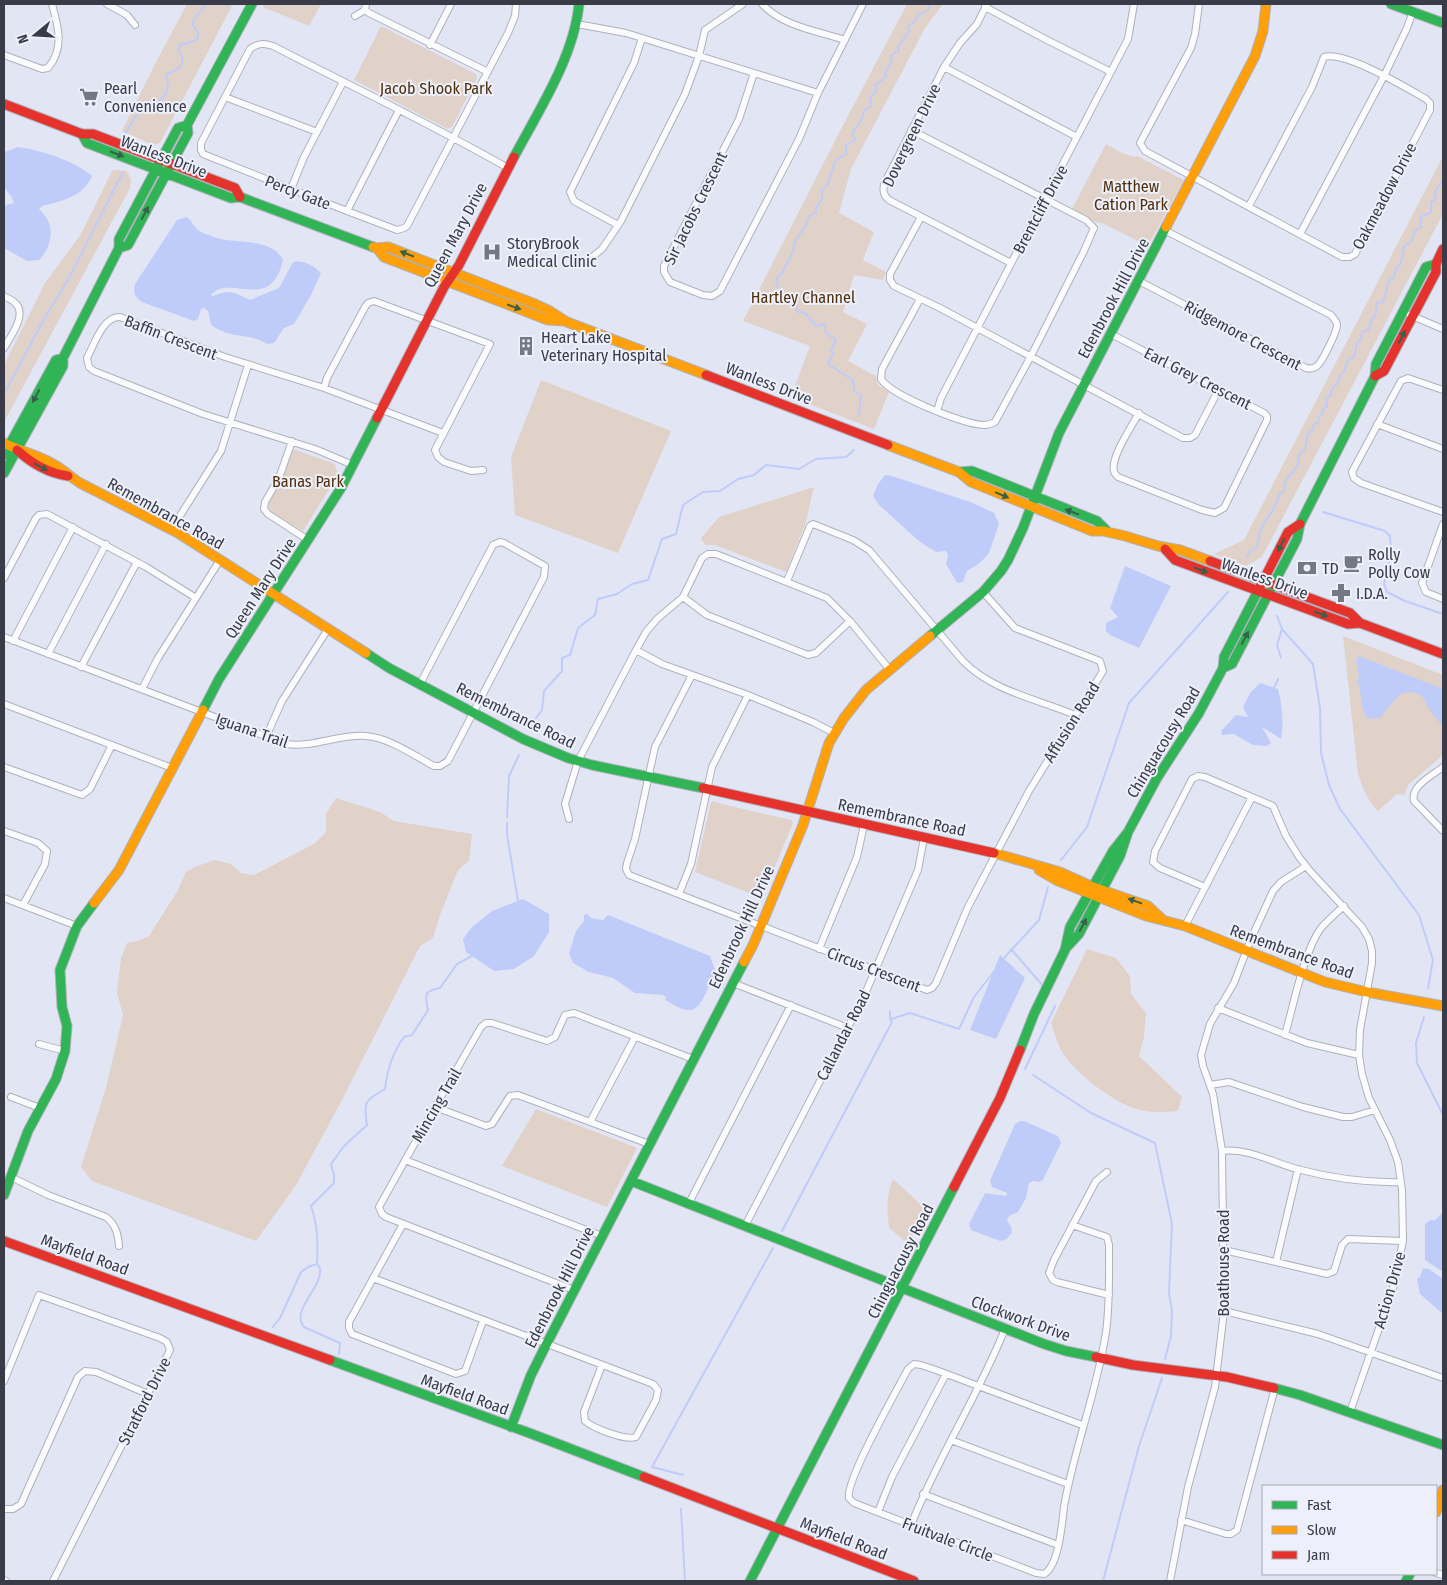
<svg xmlns="http://www.w3.org/2000/svg" width="1447" height="1585" font-family="'Fira Sans Condensed',sans-serif">
<style>
.green{fill:#e0d1c9}
.water{fill:#bfccf9}
.lines{fill:none;stroke-linecap:round;stroke-linejoin:round}
.stream{stroke:#bfccf9;stroke-width:2}
.street-casing{stroke:#aeb1bb;stroke-width:8}
.fast-casing{stroke:#aeb1bb;stroke-width:11}
.slow-casing{stroke:#aeb1bb;stroke-width:11}
.jam-casing{stroke:#aeb1bb;stroke-width:11}
.street{stroke:#fbfbfd;stroke-width:6}
.fast{stroke:#30b455;stroke-width:9}
.slow{stroke:#ff9f0a;stroke-width:9}
.jam{stroke:#e5322d;stroke-width:9}
.oneway{fill:#36604a}
.labels{text-anchor:middle;stroke-width:4;stroke-linejoin:round;paint-order:stroke}
.poi-label{font-size:16px;fill:#393c46;stroke:#edf0fa;text-anchor:start}
.park-label{font-size:16px;fill:#502f0b;stroke:#edf0fa}
.street-label{font-size:16px;fill:#393c46;stroke:#edf0fa}
</style>
<rect width="100%" height="100%" fill="#e2e6f4"/>
<path class="green" d="M187,4h46l-73,139 -7,2 -31,-14 33,-67z
M265,4h56l-12,22 -46,-19z
M907,4h36l-18,24 -74,141 -12,44 35,19 -11,28 23,12 -3,8 -29,-5 -11,37 24,12 -19,37 28,15 2,9 11,7 -15,37 -83,-32 19,-51 -67,-25 97,-190z
M381,26l95,48 1,4 -25,49 -5,2 -5,-3 -88,-46z
M1106,144l16,9 12,4 3,-1 47,24 -36,66 -46,-23 -7,-1 -23,-13z
M1443,156v58l-181,343 -16,9 -32,-12 30,-14z
M117,170l10,1 4,9 -1,8 -126,234v-57l41,-82 36,-49 31,-63z
M541,380l130,51 -53,122 -103,-38 -4,-58z
M293,449l42,15 3,11 -35,56 -32,-19 -3,-9 14,-22z
M814,487l-9,38 -19,47 -71,-27h-10l-4,-7 18,-21z
M1343,636l100,39v80l-35,30 -4,10 -7,-1 -19,17c-11,-11 -15,-23 -20,-37z
M336,798l44,14 14,9 78,13 -3,27 -11,9 -18,45 -7,23 -13,8 -78,154 -46,85 -40,56 -164,-60 -11,-14 25,-79 17,-73 -6,-22 4,-35 6,-15 10,-2 12,-5 29,-46 8,-18 9,-5 19,-7 17,4 10,9 13,2 60,-31 12,-12v-18z
M713,801l13,4 65,15 2,3 -31,75 -67,-26 16,-70z
M1087,949l29,9 14,18 1,18 15,19 -2,24 -5,19 43,41 -4,14c-12,1 -26,2 -38,-1 -24,-5 -70,-40 -80,-62 -4,-8 -6,-17 -9,-25z
M536,1109l101,39 -30,59 -105,-41z
M893,1179l23,21 13,15 -22,28 -18,-15c-2,-17 -3,-32 4,-49z"/>
<path class="water" d="M18,147c23,3 57,14 74,29 -9,21 -30,25 -50,30l-3,3c3,3 6,6 8,10 8,12 2,32 -8,41l-12,1 -23,-13v-42l10,-3 -3,-7 -7,-8v-32l1,-4z
M186,217c7,4 5,6 10,11 2,3 9,6 13,7 21,11 62,0 74,25 -12,54 -54,13 -72,35l2,1c18,-7 19,-4 37,4l29,-12 14,-26c12,-2 20,4 28,11l-10,22 -17,29 -10,4 -10,15 -7,1c-18,-12 -35,-4 -56,-19l-3,-14 -4,-3 -3,1 -3,10 -4,2 -52,-19c-8,-6 -9,-9 -7,-18l42,-64z
M885,475l7,1 81,27 21,10 5,11 -10,29 -9,10 -13,8 -4,11 -6,1 -11,-19 2,-10 -2,-3 -10,1 -16,-10 -41,-37 -6,-9 5,-12z
M1125,566l46,20 -32,62 -29,-13 -4,-4v-8l12,-6 -8,-9z
M1359,656l84,33v38l-16,-21 -4,-9 -7,-4 -10,-1 -7,3 -19,23 -12,1c-9,-9 -5,-27 -11,-38l2,-3 -3,-18z
M1260,683l18,6c4,15 6,34 3,50l-19,-12 9,16 -4,3 -14,-1 -19,-11 -12,1 -1,-4 15,-16 12,2 -5,-10 7,-14z
M523,899l26,15v18l-15,24 -20,13 -20,2 -28,-19 -3,-13 9,-12 20,-16z
M587,914l4,4 12,2 5,-5 102,41 7,19 -3,6h-3c-5,11 -12,35 -28,28 -6,-2 -12,-6 -18,-9l1,-3 -3,-2 -28,-2 -22,-15 -24,-6 -16,-9 -4,-10 7,-22 8,-10v-6z
M1000,955l25,23 -29,61 -26,-9z
M1020,1121h4l34,15 3,7 -18,37 -4,2 -6,-1 -4,2 -3,15 -8,14 -9,4 -2,5 4,6 1,5 -5,7 -7,2 -29,-11 -2,-6 16,-31 21,3 1,-3 -15,-6 -2,-6 25,-57z
M1443,1212v60l-18,-12v-36l5,-4h5z
M1423,1268l6,1 14,10v35l-23,-20 -3,-15 3,-2z"/>
<g class="lines">
<path class="stream" d="M226,4l1,2
M125,134l11,-18 21,-13 9,-9 2,-7 -2,-12c5,-5 20,-5 16,-18 -1,-2 -3,-5 -4,-8l2,-4 14,-4 4,-3v-6l-5,-7v-4l13,-17
M4,394l40,-75 25,-41 54,-106
M859,415l2,-20 -7,-4 -1,-11 -25,-16 5,-10 -2,-4 5,-10 -10,-7 -1,-9 -9,2 -11,-13 -7,-1 -2,-9 -11,-3 -8,-14 -1,-7 6,-6 11,-21 2,-11 12,-18 2,-7 7,-3v-6c6,-5 7,-10 6,-18l5,-3 8,-25 11,-7v-9l9,-5 -3,-6 10,-15 2,-8 7,-5 -1,-8 6,-7 -1,-6 11,-8 -1,-4 7,-11 -2,-6 9,-5 -1,-5 4,-4 7,-11 -1,-5 5,-3 6,-8 10,-6 -1,-5
M1323,512l62,19 5,5 1,17 -7,31 3,8 18,9 38,13
M1247,557l2,-5 8,-5c1,-7 3,-17 7,-24 6,-9 13,-17 15,-28l5,-4 1,-9c3,-3 11,-15 14,-19l-1,-7 7,-7 3,-16 4,-2 2,-7 5,-2 -1,-5 5,-3 -1,-5 5,-2 -1,-8 5,-4v-5l7,-7 2,-8 4,-3 4,-13 6,-2 3,-15 4,-2 1,-8 7,-3 3,-11 3,-1 2,-14 6,-1 6,-21 5,-4 2,-8 5,-6 3,-17 7,-4 4,-11 6,-4v-10l10,-5v-10l5,-3 -1,-7 8,-12
M1277,616l5,13 31,35 7,44 1,45 8,32 11,24 79,106 14,45 -5,28
M1281,658l-4,-13 5,-16
M1274,688l4,-9
M528,729l14,-19 2,-19 18,-20v-13l8,-3 8,-27 17,-13 3,-16 19,-5 15,-10 16,-4 14,-41 14,-5 7,-29 20,-13 17,-1 18,-12 16,-4 12,-10 33,4 17,-10 30,-2 8,-7
M507,817l2,-41 10,-21
M507,823v12l11,66
M1061,860l26,-33 42,-124 99,-111
M1011,949l33,38
M1003,959l36,-39 9,-33
M1424,1017l-8,26 1,20 26,52
M891,1019l19,-6 49,16 15,-32 22,-28
M1025,1069l30,-63
M1033,1075l58,38 64,30 17,81 -3,69 3,18 -1,25 -6,23
M782,1231l110,-209 -2,-3v-8
M318,1265l2,3c3,20 -30,42 -16,59l36,16 -1,11
M273,1327l7,-9 21,-46 7,-5 9,-3c1,-21 1,-38 -6,-58l23,-23v-8l-3,-11 13,-18 23,-21c-4,-24 -2,-24 18,-36 2,-18 8,-37 19,-52l8,-2 16,-25 -2,-11 1,-6 5,-3 8,-2 17,-24 15,-8
M683,1475l-31,-8 121,-219
M681,1509l4,72
M1103,1581l36,-135 23,-68"/>
<g class="street-casing">
<path id="street" d="M107,4l20,11 8,10
M366,4l-1,6 4,3 119,59
M762,4c20,22 55,27 83,36
M987,4l-10,20 -17,19 -16,24 -60,117c-1,7 -1,11 5,16l122,63
M1199,4l-4,30 -4,14 -51,95 5,8 197,106h8l5,-3 75,-144v-7l-4,-4c-21,-12 -80,-48 -102,-42l-12,30 -63,119
M985,7l62,33 64,32
M355,16l10,-6
M577,24l49,9 192,60
M430,45l21,-41
M4,55l38,14 6,-1c17,-20 10,-42 4,-64
M944,67l133,70
M754,73l-15,46 -75,147v6l6,10 33,13 9,1 8,-5 79,-152 19,-46 45,-89
M225,97l92,35
M399,110l-52,101 -144,-57 -2,-4v-7l49,-94c8,-6 14,-6 23,-3 78,40 158,78 235,122
M911,130l175,90 8,8 -11,25 -52,103 -36,66c-4,2 -7,3 -11,3 -21,-1 -92,-29 -103,-46l1,-10 38,-70
M291,189l13,-32 39,-75
M347,211l50,19 7,-2 3,-2 101,-193 7,-17 1,-12
M921,217l-31,57v6l4,6 46,22 243,130h7l5,-3 24,-46
M618,225l-44,-24 -4,-9 64,-129 8,-25
M1300,234l84,-158 23,-48 6,-17
M586,262l16,-13 19,-28 64,-127 14,-38 6,-26 38,-26
M1139,281l167,87c4,1 7,1 11,-2 5,-4 20,-34 20,-41 0,-4 -4,-7 -6,-10l-165,-84
M4,296c3,2 7,3 10,6 15,11 -4,35 -10,46
M1410,315l33,14
M1111,334l153,79 3,3v4l-43,88 -9,5 -13,-3 -84,-33c-2,-2 -4,-4 -4,-6 -4,-13 18,-45 25,-58
M324,388l3,-10 38,-71 3,-4 6,-2 116,43 -55,106 3,7 6,5 27,9 12,-1
M1443,390l-35,-12 -7,3 -49,91 2,6 7,5 82,29
M937,411l4,-13 187,-359 6,-35
M1377,424l66,25
M292,441l-13,37 -14,24 -1,7 4,5 40,26
M353,465l-38,-16 -112,-35 -109,-43 -5,-4 -2,-9c7,-13 16,-42 33,-41l105,40 99,31 119,45
M1443,524l-21,59 4,9 17,7
M171,530l50,-79 27,-86
M4,578l32,-60 3,-3 8,-1 99,53 50,31
M787,581l23,-55 3,-2 40,16 16,10 94,111c29,30 74,38 112,54
M683,597l24,18 101,40 8,-2 34,-32
M4,637l282,107c27,4 53,-10 80,-8 24,2 47,19 68,30h6l8,-5 96,-184 1,-11 -41,-23 -4,-1 -7,3 -73,139
M13,641l60,-114
M636,650l26,14 86,31 65,27 21,11
M48,654l58,-110
M81,667l56,-105
M692,675l-37,72 -20,92 -8,24 -1,6 3,6 298,115 5,-2 4,-5 32,-76 61,-116 74,-120 -3,-10 -85,-33 -32,-36
M142,689l16,-31 62,-98
M4,704l168,64
M266,737l16,-36 46,-72
M4,767l78,28 8,-6 22,-44
M1443,767c-10,8 -33,19 -29,34l29,30
M569,819l-4,-15 13,-43 58,-111 10,-18 11,-13 26,-22 19,-39 6,-4h8l111,44 23,23 40,49
M4,831l34,12 9,8 -2,13 -22,41
M1205,887l-45,-19 -7,-6 2,-11 37,-72 6,-3 7,1 68,29 13,30 13,21 11,14 52,56 7,12 3,12v12l-12,67 -1,25 3,19 7,24 21,42 8,22 4,28 1,51 -9,44 -44,127
M679,894l12,-30 21,-97 36,-72
M4,898l73,28
M1185,926l67,-129
M819,949l38,-92 7,-32
M733,983l115,45
M1218,1008l89,35 52,12
M1285,1035c8,-28 19,-84 36,-107 7,-8 15,-15 23,-22
M39,1044l26,7
M1210,1085l19,-3 74,25 40,10h9l23,-7
M11,1097l29,11
M435,1107l51,19 6,-2 18,-28 8,-1 131,49
M590,1122l45,-85
M1222,1151c26,-3 50,11 75,18 34,9 69,14 104,13
M405,1160l197,76
M1107,1172l-11,9 -42,79 -5,13 4,7 4,2 52,13
M11,1177l37,18 58,22c10,8 12,17 13,29
M689,1203l102,-198
M403,1224l-54,98v6l3,6 104,40 9,-3 18,-50
M1072,1225l35,12 2,8c0,29 1,58 -3,87 -9,60 -32,116 -42,175 -2,16 -5,59 -20,67l-8,-1 -182,-70 -5,-5c-4,-17 48,-108 59,-129l6,-5 7,1 15,5 146,55
M745,1226l120,-232 53,-124 6,-32
M1224,1250l103,24 7,-3 8,-26 6,-6 55,2
M1276,1262l22,-93
M373,1278l280,106 5,6 -2,10 -20,37c-10,4 -43,-9 -51,-16l-1,-9 18,-47
M574,1290l-188,-73 -4,-3 -3,-7 56,-100 46,-80 5,-4h6l55,18 8,-4 10,-22 9,-2 119,46
M1224,1311l94,23 125,44
M4,1381l35,-86 121,43 7,4 3,8 -117,231
M951,1440l117,44
M923,1494l135,51
M4,1509h9l8,-5 57,-127 7,-6 11,1 52,22
M878,1512l14,-35 54,-103
M1181,1520l45,14h5l6,-4 38,-142
M911,1525c27,-68 67,-129 94,-196
M1436,1573l7,2
M4,1580l2,1
M1170,1581l18,-94 27,-100 9,-76 -2,-160 -9,-57 -10,-28 -2,-11 9,-31 24,-41 16,-42 23,-50 8,-9 25,-16"/>
</g>
<g class="fast-casing">
<path id="fast" d="M1391,4l52,19
M82,134l5,9 144,55 9,-1 133,50
M514,157c25,-47 60,-100 65,-153
M119,248l9,-3 60,-112 -1,-8 65,-121
M4,455l52,-95 7,-2
M959,472l13,-1 125,50 9,9
M4,473l59,-107v-8l56,-110v-9l59,-111 9,-3
M930,636l53,-44 18,-21 7,-11 15,-32 36,-95 107,-206
M366,653l23,15 134,71 45,19 24,7 111,23
M1223,668l9,-4 65,-125 3,-15 75,-148 1,-12 50,-97 10,-3
M203,710l16,-31 122,-191 36,-70
M1066,948l13,-14 41,-78 8,-24 29,-54 42,-65 24,-45 1,-11 36,-70
M1020,1050l14,-36 31,-64 5,-23 43,-76 15,-19
M631,1181l413,163 22,7 30,6
M4,1195l24,-64 28,-52 9,-28 2,-25 -5,-19 -2,-37 17,-44 17,-23
M330,1360l202,74 112,43
M1274,1388l26,7 143,50
M511,1427l20,-52 15,-30 198,-383
M750,1581l204,-394
M1406,1581l4,-7"/>
</g>
<g class="slow-casing">
<path id="slow" d="M1166,227l89,-171 8,-25 3,-27
M373,247l4,1 11,-1 147,57 15,7 17,11 139,53
M377,248l7,9 164,63 16,1
M4,443c17,9 37,12 54,24 8,5 14,11 22,16l98,50 188,120
M888,445l71,27 12,10 121,49h11l22,5 33,10 22,4 30,11
M994,853l66,19 33,15 55,19 15,14
M1039,870l19,11 88,35 39,10 140,56 42,10 76,14
M94,903l25,-33 84,-160
M744,962l9,-17 50,-120 26,-82 15,-25 22,-28 64,-54
M1436,1512l7,-22"/>
</g>
<g class="jam-casing">
<path id="jam" d="M4,104l78,30h11l142,54 5,9
M706,375l182,70
M1375,376l9,-5 52,-99v-8l7,-15
M377,418l67,-131 15,-22 55,-108
M17,450c15,14 31,23 51,26
M1165,549l10,11 173,64 12,-1 83,31
M1210,561l140,52 10,10
M1260,587l28,-55 12,-8
M703,788l291,65
M954,1187l46,-89 20,-48
M4,1241l326,119
M1096,1357l37,8 94,12 47,11
M644,1477l270,104"/>
</g>
<use href="#street" class="street"/>
<use href="#fast" class="fast"/>
<use href="#slow" class="slow"/>
<use href="#jam" class="jam"/>
</g>
<defs><path id="oneway-solid" d="M-6-.8H1V-3.2L6.5 0L1 3.2V.8H-6Z" transform="scale(1.25)"/></defs>
<g class="oneway">
<use href="#oneway-solid" transform="translate(117 154) rotate(21)"/>
<use href="#oneway-solid" transform="translate(145 213) rotate(-62)"/>
<use href="#oneway-solid" transform="translate(407 254) rotate(-159)"/>
<use href="#oneway-solid" transform="translate(514 307) rotate(20)"/>
<use href="#oneway-solid" transform="translate(1402 337) rotate(-62)"/>
<use href="#oneway-solid" transform="translate(36 396) rotate(118)"/>
<use href="#oneway-solid" transform="translate(41 467) rotate(28)"/>
<use href="#oneway-solid" transform="translate(1002 495) rotate(23)"/>
<use href="#oneway-solid" transform="translate(1072 512) rotate(-159)"/>
<use href="#oneway-solid" transform="translate(1281 545) rotate(117)"/>
<use href="#oneway-solid" transform="translate(1201 570) rotate(21)"/>
<use href="#oneway-solid" transform="translate(1321 614) rotate(20)"/>
<use href="#oneway-solid" transform="translate(1245 638) rotate(-62)"/>
<use href="#oneway-solid" transform="translate(1135 901) rotate(-160)"/>
<use href="#oneway-solid" transform="translate(1083 925) rotate(-62)"/>
</g>
<defs>
<g id="supermarket-bare" transform="scale(1.5)"><path d="M-6-5.5h2.5l.6 2H6L4.5 2H-2.5L-4.4-4H-6ZM-1.5 3.2a1.3 1.3 0 1 0 .1 0ZM3 3.2a1.3 1.3 0 1 0 .1 0Z" fill="#747883" stroke="#edf0fa" stroke-width="2.5" paint-order="stroke"/></g>
<g id="hospital-bare" transform="scale(1.5)"><path d="M-5-5h3v3.5h4V-5h3V5h-3V1.5h-4V5h-3Z" fill="#747883" stroke="#edf0fa" stroke-width="2.5" paint-order="stroke"/></g>
<g id="building-bare" transform="scale(1.5)"><path d="M-4-6H4V6H1V3H-1V6H-4ZM-2.5-4.3h1.7v1.8h-1.7ZM.8-4.3h1.7v1.8H.8ZM-2.5-1h1.7V.8h-1.7ZM.8-1h1.7V.8H.8Z" fill="#747883" stroke="#edf0fa" stroke-width="2.5" paint-order="stroke"/></g>
<g id="cafe-bare" transform="scale(1.5)"><path d="M-5.5-4.5H6V0H3Q3 3.5 0 3.5H-2.5Q-5.5 3.5-5.5 0ZM3-3.2v2h1.7v-2ZM-6 4.5H4V6H-6Z" fill="#747883" stroke="#edf0fa" stroke-width="2.5" paint-order="stroke"/></g>
<g id="bank-bare" transform="scale(1.5)"><path d="M-6-4H6V4H-6ZM0-2.3a2.3 2.3 0 1 0 0 4.6a2.3 2.3 0 1 0 0-4.6Z" fill="#747883" stroke="#edf0fa" stroke-width="2.5" paint-order="stroke"/></g>
<g id="pharmacy-bare" transform="scale(1.5)"><path d="M-2-6h4v4h4v4h-4v4h-4v-4h-4v-4h4Z" fill="#747883" stroke="#edf0fa" stroke-width="2.5" paint-order="stroke"/></g>
</defs>
<g fill-rule="evenodd">
<use href="#supermarket-bare" x="89" y="97"/>
<use href="#hospital-bare" x="492" y="252"/>
<use href="#building-bare" x="526" y="346"/>
<use href="#cafe-bare" x="1353" y="563"/>
<use href="#bank-bare" x="1307" y="568"/>
<use href="#pharmacy-bare" x="1341" y="593"/>
</g>
<g class="labels">
<g class="poi-label">
<text x="104" y="94">Pearl<tspan x="104" dy="18">Convenience</tspan></text>
<text x="507" y="249">StoryBrook<tspan x="507" dy="18">Medical Clinic</tspan></text>
<text x="541" y="343">Heart Lake<tspan x="541" dy="18">Veterinary Hospital</tspan></text>
<text x="1368" y="560">Rolly<tspan x="1368" dy="18">Polly Cow</tspan></text>
<text x="1322" y="574">TD</text>
<text x="1356" y="599">I.D.A.</text>
</g>
<g class="park-label">
<text x="436" y="94">Jacob Shook Park</text>
<text x="1131" y="192">Matthew<tspan x="1131" dy="18">Cation Park</tspan></text>
<text x="803" y="303">Hartley Channel</text>
<text x="308" y="487">Banas Park</text>
</g>
<g class="street-label">
<text transform="translate(911 135) rotate(-64)" y="6">Dovergreen Drive</text>
<text transform="translate(164 156) rotate(21)" y="6">Wanless Drive</text>
<text transform="translate(298 192) rotate(21)" y="6">Percy Gate</text>
<text transform="translate(1384 196) rotate(-62)" y="6">Oakmeadow Drive</text>
<text transform="translate(695 208) rotate(-64)" y="6">Sir Jacobs Crescent</text>
<text transform="translate(1040 209) rotate(-62)" y="6">Brentcliff Drive</text>
<text transform="translate(455 235) rotate(-62)" y="6">Queen Mary Drive</text>
<text transform="translate(1113 298) rotate(-62)" y="6">Edenbrook Hill Drive</text>
<text transform="translate(1243 335) rotate(28)" y="6">Ridgemore Crescent</text>
<text transform="translate(171 337) rotate(21)" y="6">Baffin Crescent</text>
<text transform="translate(1198 378) rotate(27)" y="6">Earl Grey Crescent</text>
<text transform="translate(769 383) rotate(21)" y="6">Wanless Drive</text>
<text transform="translate(166 513) rotate(29)" y="6">Remembrance Road</text>
<text transform="translate(1265 578) rotate(20)" y="6">Wanless Drive</text>
<text transform="translate(260 588) rotate(-57)" y="6">Queen Mary Drive</text>
<text transform="translate(516 715) rotate(26)" y="6">Remembrance Road</text>
<text transform="translate(1071 722) rotate(-58)" y="6">Affusion Road</text>
<text transform="translate(252 730) rotate(19)" y="6">Iguana Trail</text>
<text transform="translate(1163 742) rotate(-59)" y="6">Chinguacousy Road</text>
<text transform="translate(902 817) rotate(12)" y="6">Remembrance Road</text>
<text transform="translate(741 927) rotate(-65)" y="6">Edenbrook Hill Drive</text>
<text transform="translate(1292 951) rotate(20)" y="6">Remembrance Road</text>
<text transform="translate(874 969) rotate(21)" y="6">Circus Crescent</text>
<text transform="translate(843 1035) rotate(-63)" y="6">Callandar Road</text>
<text transform="translate(436 1105) rotate(-60)" y="6">Mincing Trail</text>
<text transform="translate(85 1254) rotate(20)" y="6">Mayfield Road</text>
<text transform="translate(900 1261) rotate(-63)" y="6">Chinguacousy Road</text>
<text transform="translate(1223 1263) rotate(-90)" y="6">Boathouse Road</text>
<text transform="translate(559 1287) rotate(-63)" y="6">Edenbrook Hill Drive</text>
<text transform="translate(1389 1290) rotate(-74)" y="6">Action Drive</text>
<text transform="translate(1021 1318) rotate(20)" y="6">Clockwork Drive</text>
<text transform="translate(465 1394) rotate(20)" y="6">Mayfield Road</text>
<text transform="translate(144 1401) rotate(-63)" y="6">Stratford Drive</text>
<text transform="translate(844 1538) rotate(21)" y="6">Mayfield Road</text>
<text transform="translate(948 1539) rotate(21)" y="6">Fruitvale Circle</text>
</g>
</g>
<rect width="1447" height="1585" fill="none" stroke="#393c46" stroke-width="10"/>
<rect x="1262" y="1485" width="175" height="90" fill="#edf0fa" stroke="#a5a8b2"/>
<rect x="1272" y="1501" width="25" height="8" fill="#30b455" stroke="#a5a8b2"/>
<text x="1307" y="1510" font-size="15" fill="#393c46">Fast</text>
<rect x="1272" y="1526" width="25" height="8" fill="#ff9f0a" stroke="#a5a8b2"/>
<text x="1307" y="1535" font-size="15" fill="#393c46">Slow</text>
<rect x="1272" y="1551" width="25" height="8" fill="#e5322d" stroke="#a5a8b2"/>
<text x="1307" y="1560" font-size="15" fill="#393c46">Jam</text>
<g transform="translate(35 35) rotate(252)" stroke="#edf0fa" stroke-width="4" paint-order="stroke">
<path d="M0-4L9 19L0 12L-9 19Z" fill="#393c46"/>
<text y="-8" font-size="14" font-weight="bold" text-anchor="middle" fill="#393c46">N</text>
</g>
</svg>
